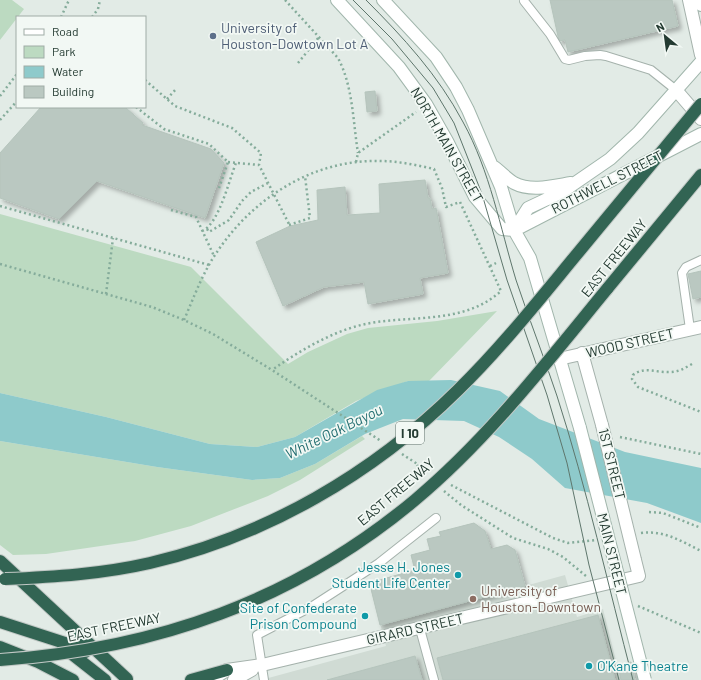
<svg xmlns="http://www.w3.org/2000/svg" width="701" height="680" font-family="Barlow,sans-serif">
<style>
.built{fill:#d0dbd4}
.green{fill:#bcdac1}
.water{fill:#8ecacb}
.building{fill:#bac8c1;stroke:#b5c4bc;filter:url(#shadow)}
.lines{fill:none;stroke-linecap:round;stroke-linejoin:round}
.service-casing{stroke:#a5b2ac;stroke-width:10}
.minor-casing{stroke:#a5b2ac;stroke-width:14}
.secondary-casing{stroke:#a1b6ac;stroke-width:14}
.motorway-casing{stroke:#c1c8c5;stroke-width:14}
.path{stroke:#85ac9b;stroke-width:2.5;stroke-dasharray:2 3;stroke-linecap:butt}
.service{stroke:#fff;stroke-width:8}
.minor{stroke:#fff;stroke-width:12}
.secondary{stroke:#fff;stroke-width:12}
.motorway{stroke:#326453;stroke-width:12}
.tram{stroke:#5e766c;stroke-width:1}
.minor-bridge-casing{stroke:#a5b2ac;stroke-width:14;stroke-linecap:butt}
.secondary-bridge-casing{stroke:#a1b6ac;stroke-width:14;stroke-linecap:butt}
.motorway-bridge-casing{stroke:#c1c8c5;stroke-width:14;stroke-linecap:butt}
.minor-bridge{stroke:#fff;stroke-width:12}
.secondary-bridge{stroke:#fff;stroke-width:12}
.motorway-bridge{stroke:#326453;stroke-width:12}
.service-dot{fill:#5c6f8a;stroke:#f2f8f4;stroke-width:1.5}
.culture-dot{fill:#0f9aa8;stroke:#f2f8f4;stroke-width:1.5}
.education-dot{fill:#8d6e63;stroke:#f2f8f4;stroke-width:1.5}
.labels{text-anchor:middle;stroke-width:3.5;stroke-linejoin:round;paint-order:stroke}
.shield{fill:#f2f8f4;stroke:#61736c;stroke-width:1}
.shield-label{font-size:13px;font-weight:bold;fill:#233a31}
.service-label{font-size:14px;fill:#4e5e75;stroke:#f2f8f4;text-anchor:start}
.street-label{font-size:14px;fill:#233a31;stroke:#f2f8f4}
.culture-label{font-size:14px;fill:#0d838f;stroke:#f2f8f4;text-anchor:end}
.education-label{font-size:14px;fill:#785e54;stroke:#f2f8f4;text-anchor:start}
.water-label{font-size:15px;font-style:italic;fill:#236e71;stroke:#f2f8f4}
</style>
<defs>
<filter id="shadow"><feDropShadow dx="3.5" dy="3.5" stdDeviation="2" flood-color="#0004"/></filter>
</defs>
<rect width="100%" height="100%" fill="#e2ebe6"/>
<path class="built" d="M474,523l11,8 7,18 15,-4 8,5 10,36 40,-11 12,42 26,-8 16,64 5,7h-363l125,-34 -15,-57 5,-8 38,-11 -3,-15 19,-5 -3,-11 13,-3 -1,-4z"/>
<path class="green" d="M0,0h12l12,9 -24,31z
M0,214l191,53 97,97 20,-12 39,-18 21,-6 69,-7 60,-10 -68,70h-21l-52,20 -61,36 -38,10 -47,-3 -104,-27 -106,-24z
M362,436l3,3 -65,41 -32,16 -77,30 -56,15 -89,13 -33,1 -13,-10v-104l157,26 95,13 28,-2 35,-14z"/>
<path class="water" d="M451,380l49,11 39,28 86,33 76,16v55l-54,-20 -82,-15 -33,-29 -33,-22 -35,-16 -61,-2 -38,15 -50,30 -35,14 -28,2 -95,-13 -157,-26v-48l106,24 104,27 47,3 38,-10 82,-47 31,-9z"/>
<path class="building" d="M550,0h122l6,26 -110,26 -3,-12 -6,1z
M375,91l2,20 -10,1 -2,-20z
M41,107h84l18,16 -1,2 69,24 13,14 -19,55 -108,-37 -38,38 -59,-21v-45z
M425,180l3,18h2l2,11 4,-1 12,65 -28,5 3,16 -55,10 -4,-22 -40,5 -41,19 -27,-64 34,-16 28,-6 -1,-30 28,-3 2,28 33,-2 -1,-29z
M701,271v26l-8,2 -5,-25z
M474,523l11,8 6,18 16,-4 8,5 10,36 -145,39 -9,-36 5,-8 39,-11 -4,-15 19,-5 -3,-11 14,-3 -2,-4z
M598,615l17,65h-172l-6,-22z
M415,656l7,24h-95z
M631,662l4,18h-14l-3,-15z"/>
<g class="lines">
<g class="service-casing">
<path id="service" d="M524,1l26,33 15,25 4,1 16,-4 15,-1 6,1 45,14 25,20
M690,329l-8,-56 4,-6 15,-7
M420,629l14,51
M264,680l-7,-45 54,-28 68,-44 57,-45"/>
</g>
<g class="minor-casing">
<path id="minor" d="M689,0l12,55
M676,90l25,29
M582,353l20,72
M559,359l142,-32
M219,675l8,-5 35,-5 377,-89 -4,-16
M234,680l18,-10"/>
</g>
<g class="secondary-casing">
<path id="secondary" d="M337,0l62,67 27,37 21,37 28,56 27,32 12,1
M383,0l53,57 20,30 12,23 33,77 13,43 16,28 50,170
M695,0l6,5
M494,167c7,5 13,12 20,16 17,9 39,3 57,0
M514,230l14,-22 34,-16 48,-33 28,-26 63,-71
M515,230l186,-96"/>
</g>
<g class="motorway-casing">
<path id="motorway" d="M607,289l94,-114
M0,561l127,118
M0,622l68,22 17,8
M0,647l38,15 35,18
M63,647l42,33
M191,680l36,-10"/>
</g>
<path class="path" d="M285,0l53,58c15,28 15,64 20,95
M61,17l8,-17
M92,17l6,-8 2,-9
M298,63l21,-26
M145,80l30,26 57,22 29,25 -2,12 31,61
M0,96l17,-22
M167,99l9,-10
M136,107l28,22 45,15 19,18 -9,26
M0,120l17,-19
M228,162l31,3
M356,162l2,-9 58,-41
M0,206l209,59
M171,210l25,7 18,39
M289,225l21,-7 -5,-42
M207,229l2,3 20,-12 13,-19 9,-9 17,-9
M202,231c17,-7 27,-51 34,-68
M0,264l152,43 32,13 29,14 59,36 109,71
M490,266l6,-3
M106,294l7,-56
M184,320c10,-23 19,-48 33,-68 36,-54 97,-93 163,-91 18,0 36,4 54,8l8,19 4,19 14,-5 41,89c-38,35 -94,23 -140,34 -32,8 -63,27 -89,45
M692,364c-7,4 -14,8 -21,8 -14,1 -27,-6 -38,3l-1,4 6,8 63,25
M620,437l81,17
M402,454l26,17
M417,465l7,10
M451,485l102,53 15,5 28,-3
M444,491l17,14 52,33 35,11 15,8 23,19
M649,512l14,1 38,15
M641,533c23,-3 40,8 60,18
M638,606l63,27"/>
<use href="#service" class="service"/>
<use href="#minor" class="minor"/>
<use href="#secondary" class="secondary"/>
<use href="#motorway" class="motorway"/>
<path class="tram" d="M353,0l39,39 41,49 21,35 28,71 25,86 40,115 20,68 22,102 30,115
M366,0c37,37 72,75 97,122 27,49 37,105 53,158 13,39 28,77 41,116 30,93 51,189 76,284"/>
<g class="minor-bridge-casing">
<path id="minor-bridge" d="M602,425l33,135"/>
</g>
<g class="secondary-bridge-casing">
<path id="secondary-bridge" d="M580,428l65,252"/>
</g>
<g class="motorway-bridge-casing">
<path id="motorway-bridge" d="M5,579c49,-2 97,-5 145,-16 116,-27 223,-89 308,-173 43,-42 81,-90 119,-136 41,-50 83,-100 124,-150
M0,660c156,-11 294,-59 415,-160 73,-61 132,-138 192,-211"/>
</g>
<use href="#minor-bridge" class="minor-bridge"/>
<use href="#secondary-bridge" class="secondary-bridge"/>
<use href="#motorway-bridge" class="motorway-bridge"/>
</g>
<circle class="service-dot" cx="213" cy="36" r="4"/>
<g class="culture-dot">
<circle cx="458" cy="575" r="4"/>
<circle cx="365" cy="616" r="4"/>
<circle cx="589" cy="666" r="4"/>
</g>
<circle class="education-dot" cx="473" cy="599" r="4"/>
<g class="labels">
<rect class="shield" x="396" y="422" width="28" height="22" rx="3"/>
<g class="shield-label">
<text x="410" y="438">I 10</text>
</g>
<g class="service-label">
<text x="221" y="33">University of<tspan x="221" dy="16">Houston-Dowtown Lot A</tspan></text>
</g>
<g class="street-label">
<text transform="translate(447 145) rotate(60)" y="5">NORTH MAIN STREET</text>
<text transform="translate(607 182) rotate(-27)" y="5">ROTHWELL STREET</text>
<text transform="translate(614 258) rotate(-51)" y="5">EAST FREEWAY</text>
<text transform="translate(630 343) rotate(-13)" y="5">WOOD STREET</text>
<text transform="translate(612 464) rotate(76)" y="5">1ST STREET</text>
<text transform="translate(396 492) rotate(-40)" y="5">EAST FREEWAY</text>
<text transform="translate(612 554) rotate(76)" y="5">MAIN STREET</text>
<text transform="translate(114 627) rotate(-12)" y="5">EAST FREEWAY</text>
<text transform="translate(415 629) rotate(-13)" y="5">GIRARD STREET</text>
</g>
<g class="culture-label">
<text x="450" y="572">Jesse H. Jones<tspan x="450" dy="16">Student Life Center</tspan></text>
<text x="357" y="613">Site of Confederate<tspan x="357" dy="16">Prison Compound</tspan></text>
<text x="597" y="671" text-anchor="start">O'Kane Theatre</text>
</g>
<g class="education-label">
<text x="481" y="596">University of<tspan x="481" dy="16">Houston-Downtown</tspan></text>
</g>
<g class="water-label">
<text transform="translate(334 432) rotate(-26)" y="5">White Oak Bayou</text>
</g>
</g>
<rect x="16" y="16" width="130" height="92" fill="#f2f8f4" stroke="#9faca6"/>
<rect x="24" y="29" width="20" height="6" fill="#ffffff" stroke="#9faca6"/>
<text x="52" y="36" font-size="12" fill="#233a31">Road</text>
<rect x="24" y="46" width="20" height="12" fill="#bcdac1" stroke="#9faca6"/>
<text x="52" y="56" font-size="12" fill="#233a31">Park</text>
<rect x="24" y="66" width="20" height="12" fill="#8ecacb" stroke="#9faca6"/>
<text x="52" y="76" font-size="12" fill="#233a31">Water</text>
<rect x="24" y="86" width="20" height="12" fill="#bac8c1" stroke="#9faca6"/>
<text x="52" y="96" font-size="12" fill="#233a31">Building</text>
<g transform="translate(665 36) rotate(331)" stroke="#f2f8f4" stroke-width="3" paint-order="stroke">
<path d="M0-3L7 15L0 10L-7 15Z" fill="#233a31"/>
<text y="-6" font-size="11" font-weight="bold" text-anchor="middle" fill="#233a31">N</text>
</g>
</svg>
